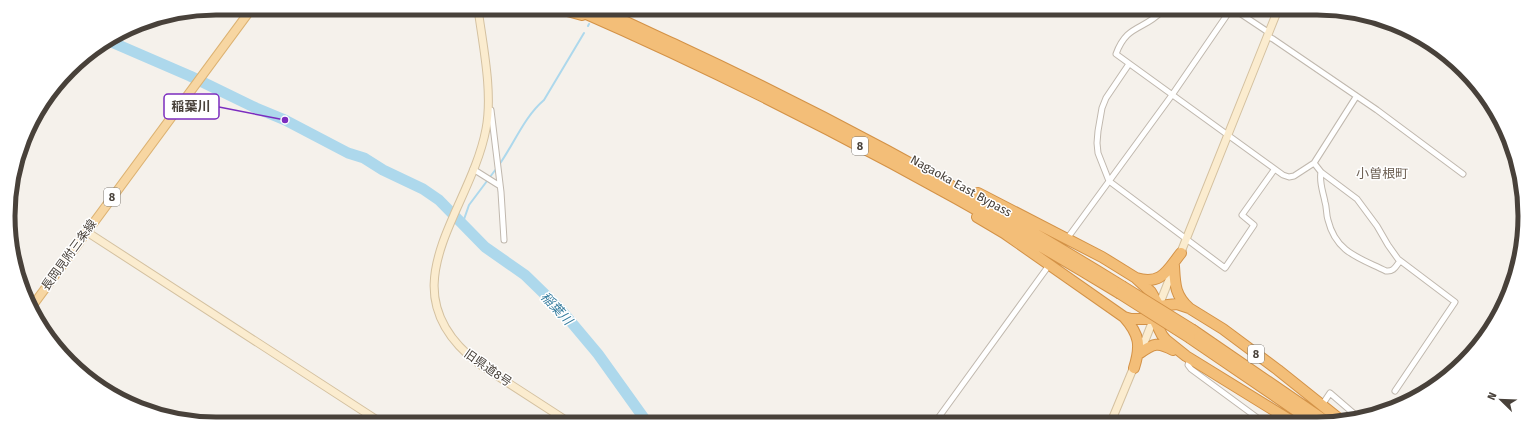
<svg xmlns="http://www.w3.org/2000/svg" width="1533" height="432" font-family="'Fira Sans','Noto Sans JP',sans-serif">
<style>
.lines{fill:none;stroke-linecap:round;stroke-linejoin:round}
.stream{stroke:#add8ec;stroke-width:2}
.river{stroke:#add8ec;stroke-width:11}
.street-casing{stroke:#c0b8ae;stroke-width:7}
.secondary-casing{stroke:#d4c1a0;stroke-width:9}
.primary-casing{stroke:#dcb272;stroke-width:10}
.highway-casing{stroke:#d39247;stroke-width:12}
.street{stroke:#fff;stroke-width:5}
.secondary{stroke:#fbeccf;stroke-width:7}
.primary{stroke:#f7d6a2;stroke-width:8}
.highway{stroke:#f3be78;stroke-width:10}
.highway-bridge-casing{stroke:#d39247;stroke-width:12;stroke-linecap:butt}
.highway-bridge{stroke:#f3be78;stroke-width:10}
.labels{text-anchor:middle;stroke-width:3;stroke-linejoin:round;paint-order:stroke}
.shield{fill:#fff;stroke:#7f7a75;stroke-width:1}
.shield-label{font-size:11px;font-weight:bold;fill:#48413a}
.street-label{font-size:12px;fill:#48413a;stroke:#fff}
.neighbourhood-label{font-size:13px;fill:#6b5e51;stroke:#fff}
.water-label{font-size:13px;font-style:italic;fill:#357c9e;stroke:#fff}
.rim{fill:none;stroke:#48413a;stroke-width:5}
.leader{fill:none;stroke:#7b2cbf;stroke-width:1.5}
.callout-dot{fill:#7b2cbf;stroke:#fff;stroke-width:1.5}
.callout{fill:#fff;stroke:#7b2cbf;stroke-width:1.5}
.callout-label{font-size:13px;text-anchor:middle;font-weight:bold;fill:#48413a}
</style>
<rect width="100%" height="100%" fill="#f5f1eb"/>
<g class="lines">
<path class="stream" d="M588,26l1,-2
M499,165c15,-21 25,-48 45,-65l40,-67
M462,225l7,-20 27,-36"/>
<path class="river" d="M109,41l81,35 66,32 29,12 63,33 16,5 19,12 40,19 16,11 46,47 40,28 36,35 37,44 48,67"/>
<g class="street-casing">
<path id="street" d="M1162,11c-19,20 -35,13 -46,43l167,121 6,2 5,-1 20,-13 42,-66
M1238,12l30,20
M1267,36l6,3 104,71 86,64
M1129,64l-23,34 -4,10 -4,23 -1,12 1,10 11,28 116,87 29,-43 -12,-10 32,-45
M491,110l10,82 3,48
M1314,163l7,9 36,27 20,27 11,19 10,14 57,43 -60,89
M473,169l27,17
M1321,172c-2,11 2,19 4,30 2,6 1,12 3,18 8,33 32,38 58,51 8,1 10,-5 14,-10
M1069,236l103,-141 57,-83
M1190,359l-2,6 3,4 72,53
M1324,402l6,-9 29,25
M936,421l111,-153"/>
</g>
<g class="secondary-casing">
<path id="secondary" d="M478,9c5,37 15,84 8,120 -16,85 -104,161 -7,235l88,57
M87,232l290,188
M1179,257l98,-245
M1140,353l33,-83
M1111,422l24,-58"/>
</g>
<g class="primary-casing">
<path id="primary" d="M33,305l219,-297"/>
</g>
<g class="highway-casing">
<path id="highway" d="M560,9l22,6
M575,9c188,82 369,178 544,284
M598,9c27,12 53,25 80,37 153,71 301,152 444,240
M978,193l124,64 34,21 15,14 8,14 18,-2 12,4 34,21 55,41 65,52
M977,217l27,16 120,84 7,2h23l8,16 4,5 20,16 107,66
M1174,266c1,19 1,29 15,42
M1136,278c26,8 32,-9 45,-25
M1124,317c16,18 17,29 10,51
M1193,330l134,92
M1190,338l123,84
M1140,353c14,-10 18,-11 33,-3"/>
</g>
<use href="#street" class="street"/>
<use href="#secondary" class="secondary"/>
<use href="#primary" class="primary"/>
<use href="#highway" class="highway"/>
<g class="highway-bridge-casing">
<path id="highway-bridge" d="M1122,286l71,44
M1119,293l71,45"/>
</g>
<use href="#highway-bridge" class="highway-bridge"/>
</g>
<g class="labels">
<g class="shield">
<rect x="852" y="137" width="16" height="18" rx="3"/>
<rect x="104" y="188" width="16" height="18" rx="3"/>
<rect x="1248" y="345" width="16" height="18" rx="3"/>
</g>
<g class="shield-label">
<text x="860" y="150">8</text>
<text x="112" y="201">8</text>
<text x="1256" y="358">8</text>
</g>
<g class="street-label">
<text transform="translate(961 186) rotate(29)" y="4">Nagaoka East Bypass</text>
<text transform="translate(69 255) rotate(-54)" y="4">長岡見附三条線</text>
<text transform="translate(488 368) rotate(35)" y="4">旧県道8号</text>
</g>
<g class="neighbourhood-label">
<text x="1382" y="178">小曽根町</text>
</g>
<g class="water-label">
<text transform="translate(557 308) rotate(47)" y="5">稲葉川</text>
</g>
</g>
<path d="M0 0H1533V432H0ZM216 15H1317A201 201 0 0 1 1518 216V216A201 201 0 0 1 1317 417H216A201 201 0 0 1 15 216V216A201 201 0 0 1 216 15Z" fill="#fff" fill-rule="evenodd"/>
<path class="rim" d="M216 15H1317A201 201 0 0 1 1518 216V216A201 201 0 0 1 1317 417H216A201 201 0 0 1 15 216V216A201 201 0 0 1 216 15Z"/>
<path class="leader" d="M285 120L219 107"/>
<circle class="callout-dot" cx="285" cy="120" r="4"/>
<rect class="callout" x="164" y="94" width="55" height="25" rx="4"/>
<g class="callout-label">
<text x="191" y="111">稲葉川</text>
</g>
<g transform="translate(1501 400) rotate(293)" stroke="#ffffff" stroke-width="3" paint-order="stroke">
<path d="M0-3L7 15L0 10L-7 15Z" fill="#48413a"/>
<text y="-6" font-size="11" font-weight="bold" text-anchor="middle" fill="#48413a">N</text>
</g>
</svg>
